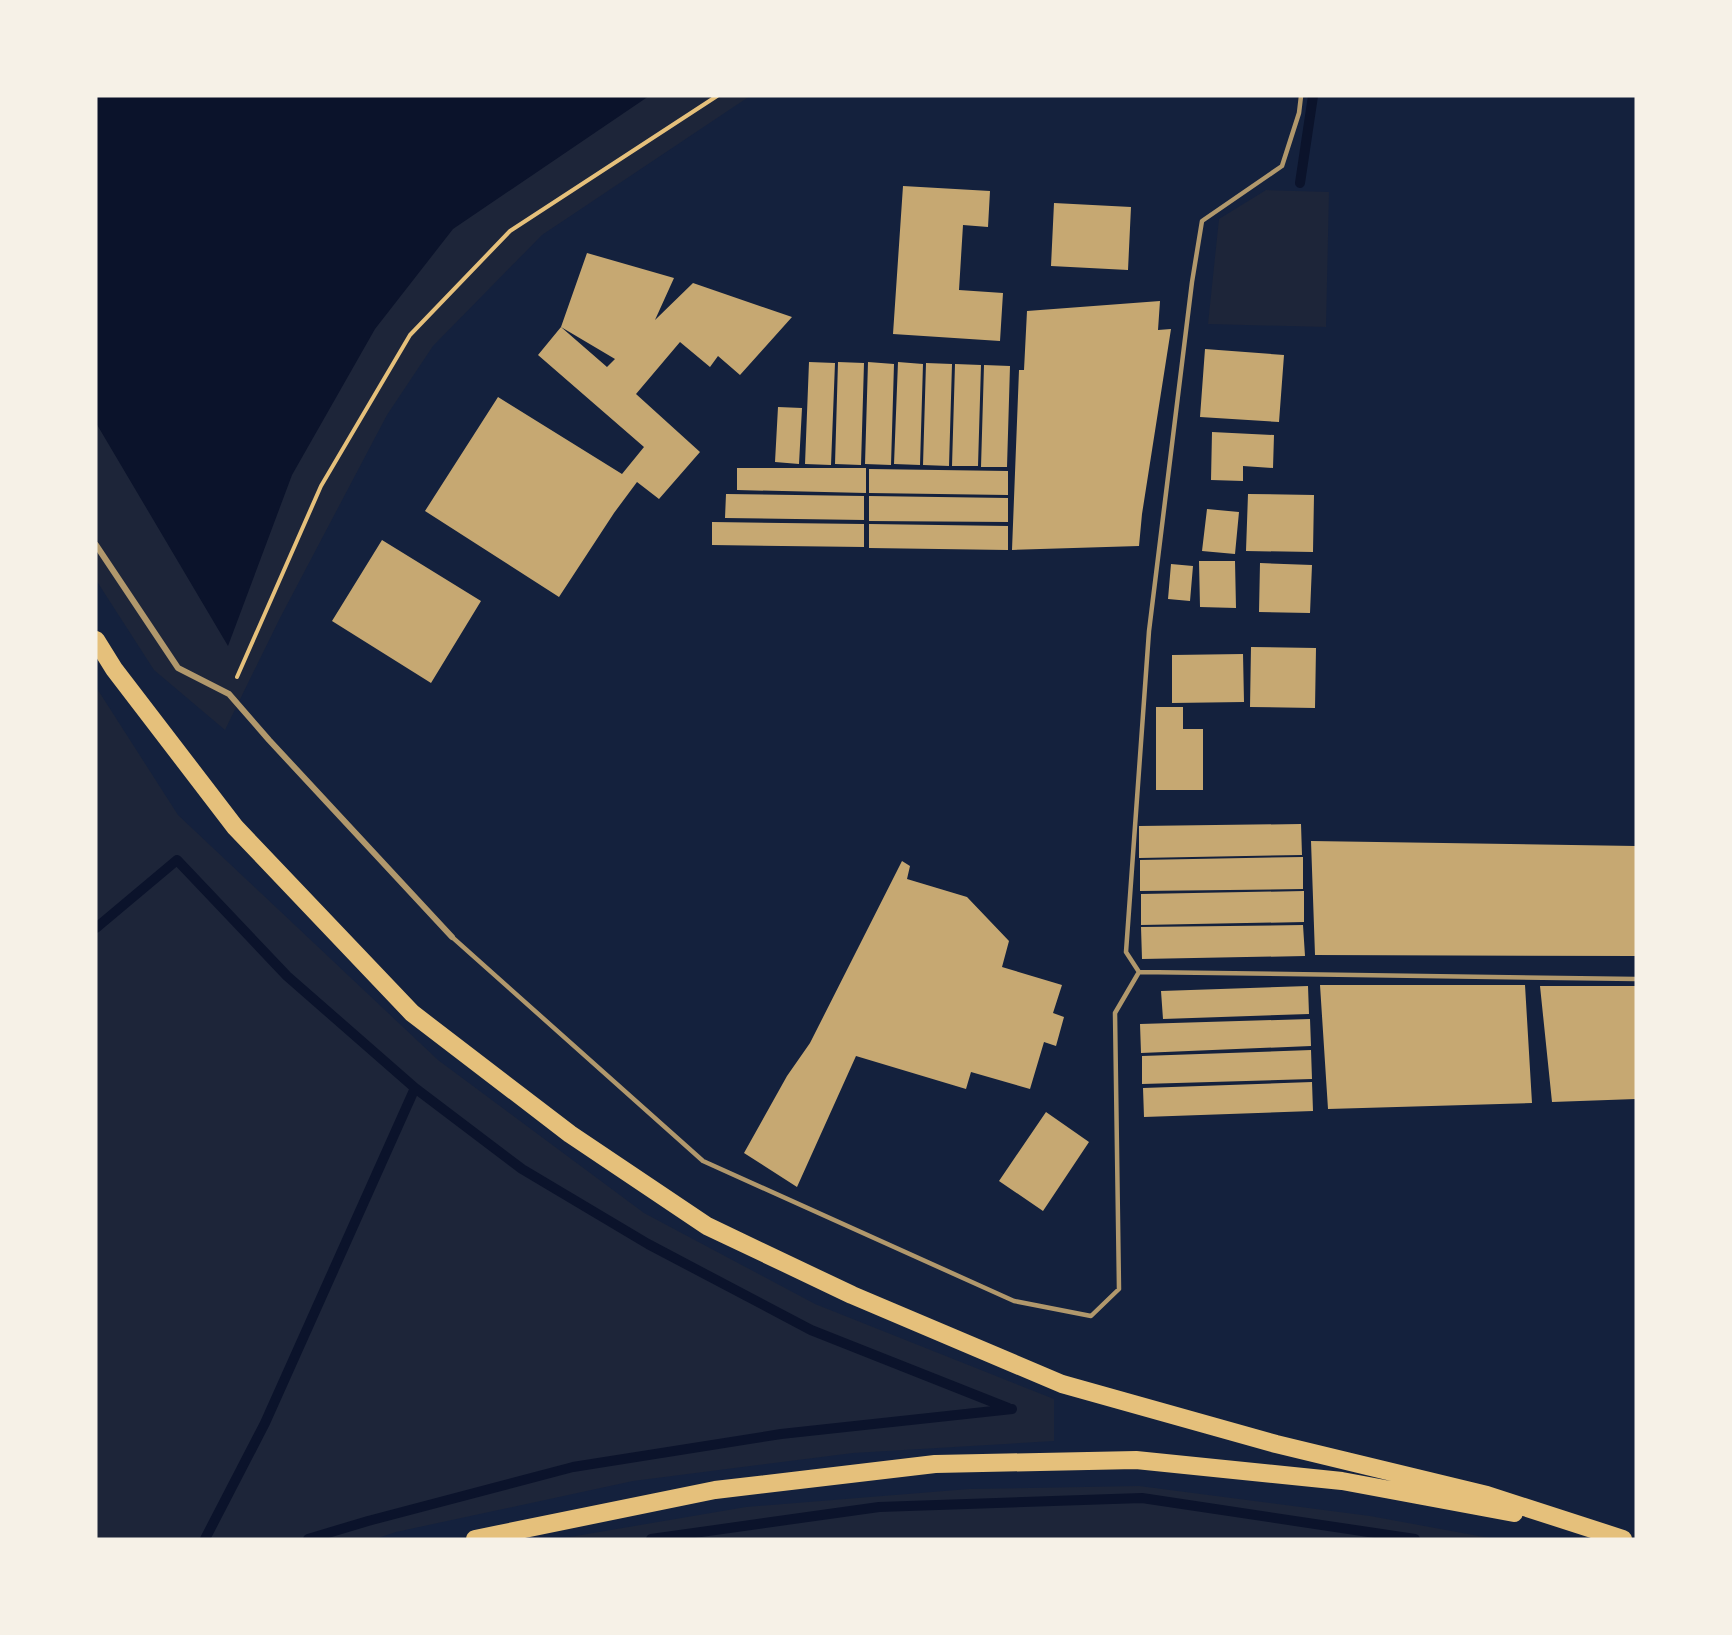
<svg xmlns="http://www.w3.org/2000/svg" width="1732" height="1635" font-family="'PT Sans Narrow',sans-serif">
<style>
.green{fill:#1d2539}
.water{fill:#0b132b}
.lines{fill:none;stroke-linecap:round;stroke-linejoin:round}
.stream{stroke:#0b132b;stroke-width:10}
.building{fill:#c6a872}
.path{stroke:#e5c07b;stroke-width:4}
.service{stroke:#b1986c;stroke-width:4.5}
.minor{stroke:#b1986c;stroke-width:6}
.motorway{stroke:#e5c07b;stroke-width:18}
</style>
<rect width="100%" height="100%" fill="#14213d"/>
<path class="green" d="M96,96h654l-208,139 -109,111 -46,69 -107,203 -55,112 -71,-60 -58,-90z
M1266,190l63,2 -3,135 -118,-3 11,-105z
M96,687l82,128 260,245 206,153 171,91 239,95v42l-201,12 -220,28 -237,51 -21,7h-279z
M1139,1486l231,30 125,23h-937l188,-32 223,-18z"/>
<path class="water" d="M96,96h553l-196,133 -78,100 -83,146 -64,171 -132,-223z"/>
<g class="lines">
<path class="stream" d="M1300,183l13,-87
M96,928l81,-68 110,116 128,112 -150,335 -60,116
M415,1088l107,81 126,75 163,86 197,78
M308,1539l60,-18 205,-54 208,-33 231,-25
M651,1539l228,-32 263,-9 273,41"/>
</g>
<path class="building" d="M903,186l87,5 -2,36 -25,-2 -4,65 44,3 -3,48 -107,-7z
M1054,203l77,4 -3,63 -77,-4z
M587,253l87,25 -19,42 38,-37 99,34 -52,58 -22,-19 -8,11 -30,-25 -44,52 64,58 -41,47 -22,-17 -23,31 -55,84 -134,-86 73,-114 124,77 22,-27 -106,-92 23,-28 46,40 8,-8 -54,-32z
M1160,301l-2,29 13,-1 -29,185 -3,32 -127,4 7,-180h5l3,-59z
M1205,349l79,6 -5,67 -79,-5z
M809,362l26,1 -4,102 -26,-1z
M838,362l26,1 -3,102 -26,-1z
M868,362l26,2 -3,101 -26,-1z
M898,362l25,2 -3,101 -26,-1z
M926,363l26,1 -3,102 -26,-1z
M955,364l26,1 -3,101h-26z
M984,365l26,1 -3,101h-26z
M778,407l24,1 -3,56 -24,-2z
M1212,432l62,3 -1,33 -30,-2v15l-32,-1z
M737,468h129v25l-129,-3z
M869,469l139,2v24l-139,-2z
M726,494l138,2v24l-139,-2z
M1248,494l66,1 -1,57 -67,-1z
M869,496l139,2v24l-139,-1z
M1207,509l32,3 -4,42 -33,-3z
M712,522l152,2v23l-152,-2z
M869,524l139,2v24l-139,-2z
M382,540l99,61 -50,82 -99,-62z
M1199,561h36l1,47 -36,-1z
M1260,563l52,2 -2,48 -51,-1z
M1171,564l22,2 -3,35 -22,-2z
M1251,647l65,1 -1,60 -65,-1z
M1243,654l1,48 -72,1v-48z
M1156,707h27v22h20v61h-47z
M1301,824l1,31 -163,3v-32z
M1311,841l325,5v110l-321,-1z
M1303,857v32l-163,2v-31z
M902,861l8,5 -3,13 60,18 42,44 -7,26 60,18 -9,28 11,4 -8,29 -12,-4 -14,47 -59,-17 -5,17 -110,-33 -59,131 -53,-34 43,-77 23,-33z
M1304,891v31l-163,3v-31z
M1303,925l2,31 -163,3 -1,-32z
M1320,985h205l7,118 -204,6z
M1308,986l1,28 -146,5 -2,-28z
M1540,986h96v113l-84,3z
M1310,1019l1,27 -170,7 -1,-29z
M1311,1050l1,29 -170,5v-28z
M1312,1082l1,29 -169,6 -1,-29z
M1046,1112l43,30 -46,69 -44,-30z"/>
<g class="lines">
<path class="path" d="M237,677l84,-191 89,-151 100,-104 207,-135"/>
<path class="service" d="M452,937l251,224 311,140 77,15 28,-27 -4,-276 24,-41
M1139,972l-13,-20 23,-321 43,-349 10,-61 80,-55 17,-53 2,-17
M1139,972l497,7"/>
<path class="minor" d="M96,545l82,123 51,26 40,46 183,197"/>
<path class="motorway" d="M96,640l18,29 121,158 177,186 158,121 137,92 145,69 210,89 214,60 211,51 136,44
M475,1539l240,-49 220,-26 201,-4 206,21 172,32"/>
</g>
<rect width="1732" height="1635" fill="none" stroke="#f6f1e7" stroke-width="195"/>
</svg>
